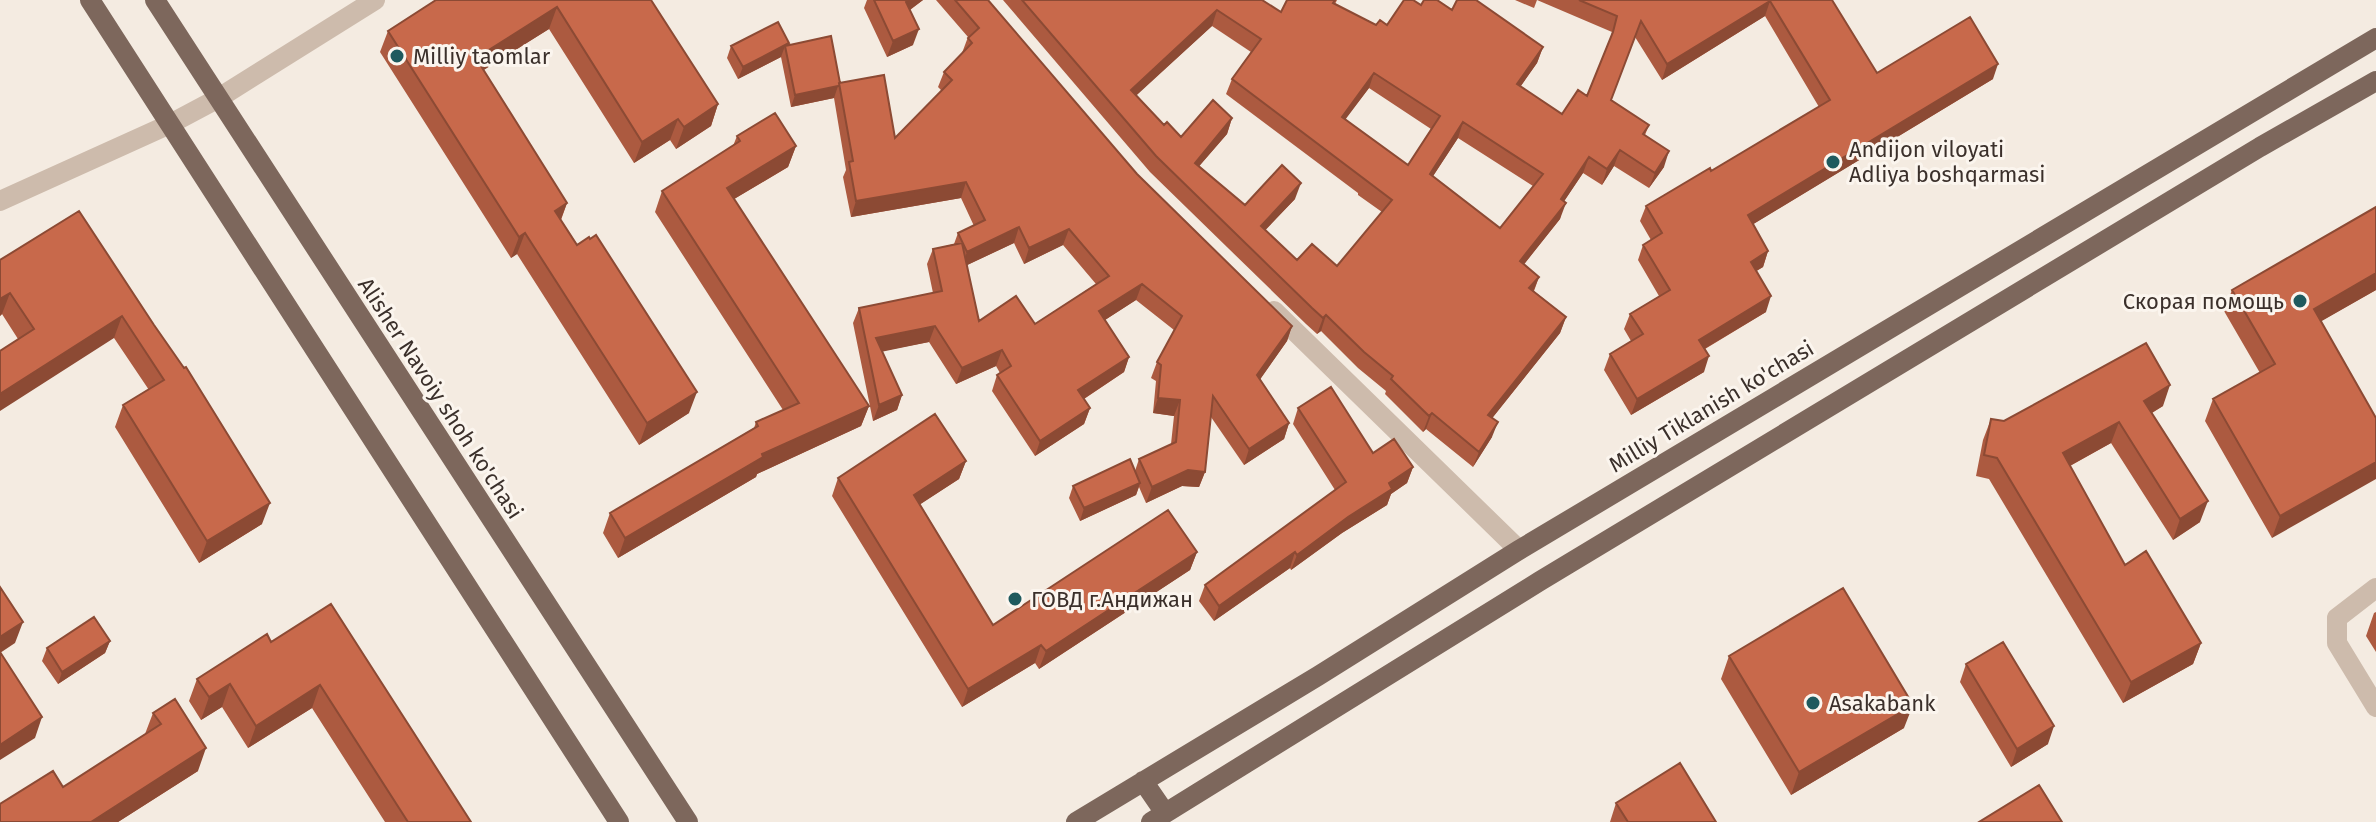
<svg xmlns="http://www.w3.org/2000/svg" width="2376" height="822" font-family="'Fira Sans',sans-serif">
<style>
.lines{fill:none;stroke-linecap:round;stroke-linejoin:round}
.minor{stroke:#cdbbac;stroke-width:20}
.major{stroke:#7d675c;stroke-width:20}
.wall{fill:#ac5a40;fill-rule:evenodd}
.shaded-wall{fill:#8c4a34}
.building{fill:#c8694b;stroke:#8c4a34;stroke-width:2;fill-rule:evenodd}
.poi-dot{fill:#1f5a5e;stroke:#fbf5ee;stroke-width:3}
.labels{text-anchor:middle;stroke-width:6;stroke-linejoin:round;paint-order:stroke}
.poi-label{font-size:22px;fill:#3b302b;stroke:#fbf5ee;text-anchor:start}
.street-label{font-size:22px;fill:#3b302b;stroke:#fbf5ee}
</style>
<rect width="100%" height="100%" fill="#f4ebe1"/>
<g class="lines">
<path class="minor" d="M0,201l170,-77 47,-25 158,-99
M1274,311l245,239
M2376,588l-39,30v25l39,64"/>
<path class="major" d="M90,0l529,822
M155,0l533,822
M1143,781l22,32
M1076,822l242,-146 201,-126 857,-512
M1151,822l389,-241 720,-434 116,-66"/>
</g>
<path class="wall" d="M436,0h215l67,104 -7,22 -35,23 -6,-9 -36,23 -85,-134 -66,41 84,133 -6,17 128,193 -50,32 -122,-191 -6,4 -131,-206 8,-21z
M867,0h56l-13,10 3,35 -26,12 -23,-49z
M936,0h52l149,174 155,152 -5,15 -27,38 29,44 -5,16 -40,26 -33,-48 -6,55 -6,15 -17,-1 -36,17 -7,-16 -3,8 -56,26 -11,-23 4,-12 62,-15 4,-12 32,-15 3,-28 -21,-3 3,-32 -5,-3 6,-16 17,-32 -38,-30 -31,20 24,37 -5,15 -40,27 6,9 -6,16 -49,32 -43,-65 5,-16 3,-2 -4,-7 -40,18 -27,-42 -47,9 20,44 -5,15 -24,11 -20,-98 6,-15 74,-15 -6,-29 6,-15 21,-5 4,-11 16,-7 -13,-28 -110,19 -8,-40 3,-7 -12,-72 -43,9 -10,-50 -43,22 -11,-21 4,-12 57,-1 52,38 55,55 47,-47 -4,-4 6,-15 18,-19 6,-16zM1014,243l10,21 39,-19 33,39 -61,40 -56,-3 -12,-56z
M1003,0h259l19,12 6,-12h50l-2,4 41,21h11l34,-20 31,5 91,37 -6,16 -17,24 42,27 25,-18 22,-52 3,-12 -75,-32 -3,8 -19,-8h317l45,73 116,6 -240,145 15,27 -5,16 -7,4 10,41 -61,37 -1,23 -73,43 -27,-45 6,-16 21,-13 -7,-12 6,-15 29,-18 -21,-36 5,-15 8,-5 -11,-19 6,-15 65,-35 108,-64 -54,-91 -103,64 -27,-43 -24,63 38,25 -4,10 19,32 -15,21 -35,-22 -12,19 -19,-12 -19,28 -4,18 -36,45 15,13 -5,14 32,26 -6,16 -68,85v19l-19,30 -47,-38 -3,3 -38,-38 1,-3 -28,-23 -37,-37 -4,3 -11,-10 -156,-152zM1212,26l39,26 -19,27 -6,15 132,99v2l24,17 -45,54 -40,-6 -32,-30 30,-31 -50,6 -46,-39 28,-32 5,-16 -51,19 -17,-12 -28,-30zM1369,88l62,41 -23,36 -63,-46zM1458,138l75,48 -33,42 -67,-52z
M737,136l59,10 -8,21 -54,32 135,207 -8,20 -104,48 -1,3 -138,81 -15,-25 7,-20 144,-85 2,-6 27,-12 -128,-198 7,-21 71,-45z
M2376,207v83l-55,31 55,97 -104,120 -67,-117 8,-22 47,-26 -36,-62 8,-21z
M79,211l183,313 -63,39 -84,-136 8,-22 26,-15 -35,-52 -96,1 -16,-25 -2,2v-56z
M2163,406l-11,7 48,109 -27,18 -62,-97 -41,23 55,99 76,78 -8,21 -70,39 -134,-224 -13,-3 7,-36 8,-21 13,2z
M1298,408l75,45 40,14 -6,16 -16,11 -4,11 -45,28 -51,37 -1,-2 -76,53 -15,-20 6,-16 130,-95 -42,-66z
M966,461l-7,18 -39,25 73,121 204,-73 -7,18 -151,99 -4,-6 -73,44 -130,-211 6,-18z
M2376,612v40l-10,-16 8,-23z
M110,641l-5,12 -47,31 -16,-23 5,-13z
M271,642l200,180h-86l-73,-114 -64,40 -26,-41 -21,13 -12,-19 8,-22z
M1729,656l175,72 -113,67 -70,-116z
M1966,664l82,80 -37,23 -51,-85z
M153,713l45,58 -80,51h-118l63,-35 82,-53z
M1616,803l100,19h-106z"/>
<path class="shaded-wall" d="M908,0h15l-23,17 6,-15z
M1770,1l-5,15 -103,64 5,-16z
M557,7l-8,22 -81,51 8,-22z
M1217,10l-5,16 -86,79 5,-15z
M919,29l-6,16 -26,12 6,-16z
M789,43l-3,8 -1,-5 -4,11 -43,22 5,-12z
M1543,47l-6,16 -26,37 6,-16z
M1998,64l-5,15 -251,152 6,-16z
M1374,73l-5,15 -33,44 6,-15z
M838,86l-4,12 -43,9 4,-12z
M718,104l-7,22 -35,23 8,-22z
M1232,118l-5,16 -38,44 6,-15z
M678,119l-8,21 -36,23 8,-21z
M1463,122l-5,16 -34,52 6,-16z
M796,146l-8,21 -69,41 8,-20z
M1620,150l-6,16 -12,19 5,-16z
M1669,151l-5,16 -15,21 6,-15z
M1589,157l-6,16 -28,42 6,-16z
M966,182l-5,16 -110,19 5,-16z
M1301,183l-6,16 -40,42 6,-15z
M567,203l-8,21 -4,-13z
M1566,203l-6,16 -46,58 6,-16z
M1019,227l-5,16 -53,25 6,-16z
M1069,229l-6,16 -39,19 5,-16z
M525,233l-8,21 -6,4 8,-21z
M1768,251l-5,16 -18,11 6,-16z
M2376,273v17l-70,40 8,-21z
M1539,277l-6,15 -4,-4z
M1142,284l-6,16 -42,27 5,-16z
M10,293l-8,21 -2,2v-17z
M1771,296l-5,16 -72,43 5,-15z
M1326,315l-5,16 -4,3 6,-16z
M122,316l-8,22 -114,73v-17z
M1566,317l-6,16 -78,98 6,-16z
M935,326l-6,16 -58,12 5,-16z
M1292,326l-5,15 -35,50 5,-16z
M1002,350l-6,16 -40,18 6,-16z
M1709,356l-5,16 -73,43 6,-16z
M1129,357l-5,15 -51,34 5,-16z
M2170,385l-7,21 -27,16 8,-21z
M697,392l-8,21 -50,32 8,-22z
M902,395l-5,15 -24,11 6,-16z
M1158,398l22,2 -6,16 -21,-3z
M869,406l-8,20 -104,48 -1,3 -138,81 7,-20 137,-84z
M1090,408l-6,16 -49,32 5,-15z
M1432,413l-6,16 -3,3 6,-16z
M1498,422l-6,15 -19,30 6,-15z
M2119,422l-8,21 -56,31 8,-21z
M1289,423l-5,16 -40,26 5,-16z
M966,461l-7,18 -52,34 7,-18z
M2376,462v17l-104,59 8,-22z
M1413,467l-6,16 -16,11 -4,11 -45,28 -51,37 6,-15 92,-72z
M1188,470l17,2 -6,15 -17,-1 -36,17 6,-16z
M1140,483l-4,12 -56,26 4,-13z
M2208,501l-8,21 -27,18 7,-21z
M270,503l-8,21 -63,39 8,-22z
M1197,552l-7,18 -151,99 7,-18z
M1295,552l-5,16 -76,53 5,-15z
M23,622l-8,21 -15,10v-16z
M110,641l-5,12 -47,31 4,-12z
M2201,643l-8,21 -70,39 8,-21z
M1041,645l-6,18 -73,44 6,-18z
M230,684l-8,23 -21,13 8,-23z
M320,685l-8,23 -64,40 8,-22z
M1913,705l-9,23 -113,67 8,-23z
M42,717l-7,21 -35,22v-15z
M2054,726l-6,18 -37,23 6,-18z
M206,748l-8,23 -80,51h-27z"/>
<path class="building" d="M436,0h215l67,104 -34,23 -6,-8 -36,23 -85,-135 -81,51 91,145 -12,8 22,34 12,-8 1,2 6,-4 101,157 -50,31 -122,-190 -6,4 -131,-206z
M874,0h34l-2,2 13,27 -26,12z
M955,0h33l149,174 155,152 -35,49 32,48 -40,26 -36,-53 -8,76 -17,-2 -36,17 -13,-28 37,-17 4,-42 -22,-2 3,-33 -4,-3 25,-46 -40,-32 -43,27 30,46 -51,33 12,18 -50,33 -43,-66 14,-9 -9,-16 -40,18 -27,-42 -59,12 26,57 -23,10 -20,-97 83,-17 -9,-42 29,-6 17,78 37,-25 19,28 74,-48 -40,-47 -40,19 -10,-21 -52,25 -9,-19 27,-13 -19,-38 -110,19 -7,-39 4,-1 -14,-78 45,-8 11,63 57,-58 -8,-8 28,-29 -4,-5 11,-10z
M1022,0h240l19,12 6,-12h48l-2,3 43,22 4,-5 7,5 17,-25h9l8,5 3,-5h13l15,10 5,-10h19l67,47 -26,37 45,30 16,-24 9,6 26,-64 4,-16 -38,-16h253l45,73 93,-56 28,47 -250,151 20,36 -17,11 20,34 -72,44 10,16 -72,43 -27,-45 33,-20 -13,-20 40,-24 -27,-45 19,-12 -16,-27 64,-38 1,3 119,-71 -60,-99 -103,63 -26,-43 -30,79 38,25 -6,9 26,17 -14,22 -35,-23 -13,19 -18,-12 -28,42 5,4 -46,58 19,16 -10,11 37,29 -78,98 10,7 -19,30 -47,-39 -3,3 -38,-37 2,-3 -29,-24 -38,-37 -3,3 -11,-10 -156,-152zM1217,10l44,29 -29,40 160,121 -55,66 -25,-22 -15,16 -36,-34 40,-43 -19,-18 -37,40 -50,-42 37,-45 -19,-18 -32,37 -14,-15 -3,3 -33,-35zM1374,73l66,43 -32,49 -66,-48zM1463,122l80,52 -43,54 -70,-54z
M778,22l11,21 -46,24 -12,-21z
M831,36l9,47 -2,3 -43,9 -10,-49z
M775,113l21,33 -69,42 142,218 -107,48 1,3 -138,81 -15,-25 148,-87 -2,-4 43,-19 -137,-212 78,-50 -3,-5z
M2376,207v66l-62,36 62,109v44l-96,54 -67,-117 62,-35 -43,-74z
M79,211l75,114 30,43 2,-1 84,136 -63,38 -84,-136 41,-25 -42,-64 -122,78v-43l34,-22 -24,-36 -10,6v-39z
M2146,343l24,42 -26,16 64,100 -28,18 -61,-97 -56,31 62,112 21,-14 55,92 -70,39 -134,-224 -13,-3 7,-36 13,2z
M1331,387l42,66 21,-14 19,28 -24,16 3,6 -44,28 -51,38 -2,-3 -76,54 -14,-21 141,-103 -48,-74z
M935,414l31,47 -52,34 79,130 175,-115 29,42 -151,99 -5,-6 -73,44 -130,-211z
M1130,459l10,24 -56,25 -11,-22z
M0,587l23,35 -23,15z
M1843,588l70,117 -114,67 -70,-116z
M331,604l140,218h-63l-88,-137 -64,41 -26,-42 -21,13 -12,-18 70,-45 4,8z
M94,617l16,24 -48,31 -15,-24z
M2003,642l51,84 -37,23 -51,-85z
M0,652l42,65 -42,28z
M175,699l31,49 -115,74h-91v-18l53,-33 10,16 98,-63 -8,-11z
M1680,763l36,59h-88l-12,-19z
M2039,785l23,37h-83z"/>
<g class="poi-dot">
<circle cx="397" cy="56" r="8"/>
<circle cx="1833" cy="162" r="8"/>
<circle cx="2300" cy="301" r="8"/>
<circle cx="1015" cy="599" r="8"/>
<circle cx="1813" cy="703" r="8"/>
</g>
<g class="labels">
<g class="poi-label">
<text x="413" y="64">Milliy taomlar</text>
<text x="1849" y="157">Andijon viloyati<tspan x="1849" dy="25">Adliya boshqarmasi</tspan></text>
<text x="2284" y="309" text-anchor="end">Скорая помощь</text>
<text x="1031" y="607">ГОВД г.Андижан</text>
<text x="1829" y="711">Asakabank</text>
</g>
<g class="street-label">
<text transform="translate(441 398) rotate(57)" y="8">Alisher Navoiy shoh ko'chasi</text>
<text transform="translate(1711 406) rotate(-31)" y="8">Milliy Tiklanish ko'chasi</text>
</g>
</g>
</svg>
